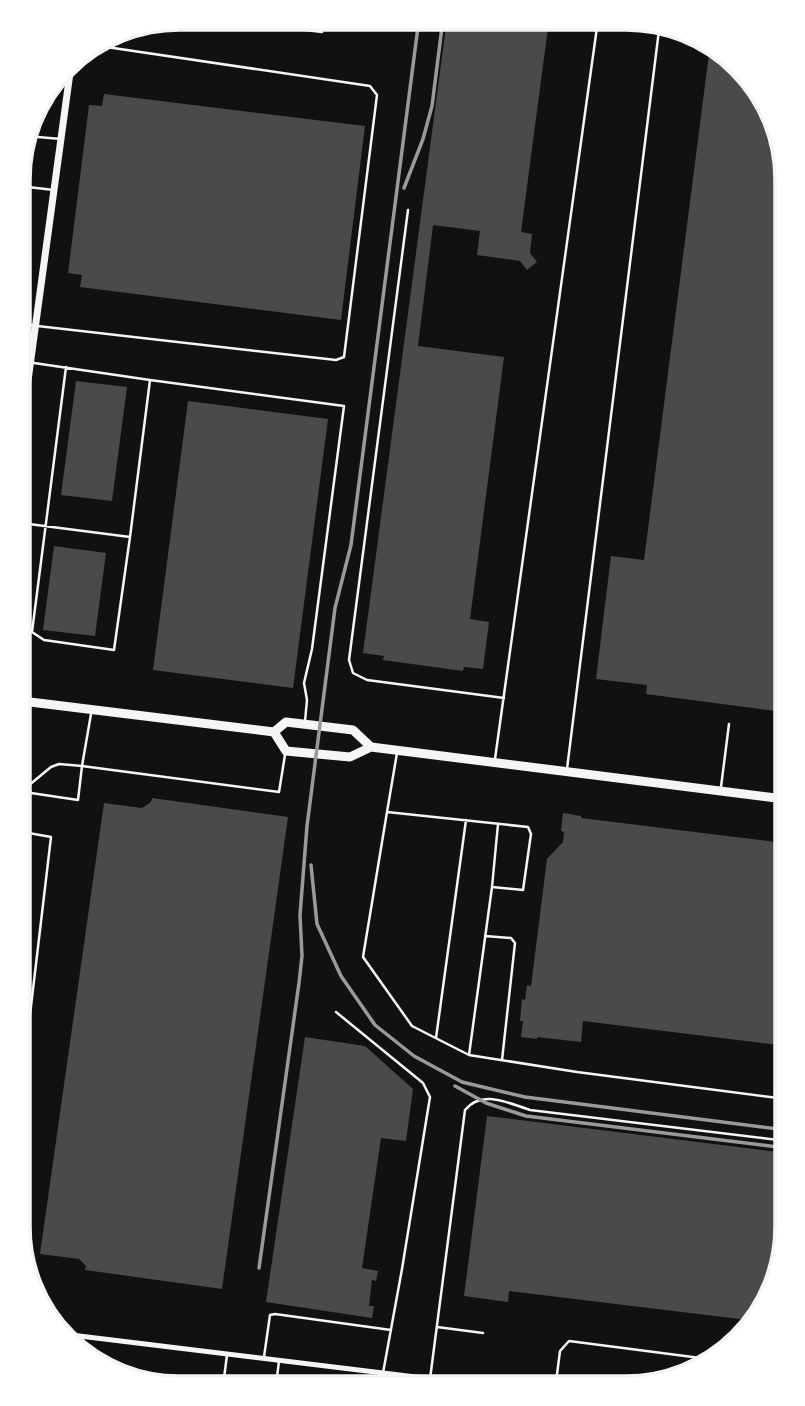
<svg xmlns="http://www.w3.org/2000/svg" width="805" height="1406" font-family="Ubuntu,sans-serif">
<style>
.building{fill:#4a4a4a}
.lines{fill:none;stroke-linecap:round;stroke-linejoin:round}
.service{stroke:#f5f5f5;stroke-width:2.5}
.minor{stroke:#f5f5f5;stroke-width:5}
.tertiary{stroke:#f5f5f5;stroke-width:7}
.primary{stroke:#f5f5f5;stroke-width:9}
.rail{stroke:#9a9a9a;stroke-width:3.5}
.rim{fill:none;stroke:#f5f5f5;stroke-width:3.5}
</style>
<rect width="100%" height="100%" fill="#111"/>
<path class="building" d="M447,19l102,1 -28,212 11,2 -2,19 7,9 -10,8 -7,-9 -43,-6 3,-24 -47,-6 -15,121 86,11 -34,262 19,3 -6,47 -19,-2 -1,4 -80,-11 1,-4 -21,-3z
M710,46l22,11 47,70 4,585 -137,-18 1,-9 -51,-6 15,-123 33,4z
M104,94l261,32 -24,194 -261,-33 2,-12 -14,-2 21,-168 13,1z
M76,381l51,6 -15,114 -51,-6z
M188,401l140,18 -35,269 -140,-18z
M54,546l52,7 -11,83 -52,-6z
M152,798l136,19 -66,472 -137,-19 1,-4 -7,-7 -39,-5 64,-451 38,5 9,-6z
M563,813l18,3v2l203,25 2,203 -203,-25 -2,21 -44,-5v2l-16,-2 2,-16h-3l2,-22 3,1 2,-15 4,1 16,-127 16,-17 1,-10 -3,-1z
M305,1037l60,9 48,43 -7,52 -25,-3 -19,130 16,3 -2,10 -4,-1 -3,26h5l-2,12 -106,-16z
M487,1116l299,37 1,85 -31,83 -247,-30 -1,11 -44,-6z"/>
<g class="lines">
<path class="service" d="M208,18l114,14
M26,136l35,3
M19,186l35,4
M408,210l-59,450 4,13 14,7 137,18
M20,324l316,36 8,-3 33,-262 -7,-9 -277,-41
M66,367l-34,265 12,8 70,10 16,-113
M150,380l194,26 -32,243 -8,34 3,17 -2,21
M21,523l109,14 20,-157 -116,-17
M91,714l-9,52 197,26 6,-37
M495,759l103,-739
M59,764l23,2 -4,34 -47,-7 -3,-7 23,-19z
M567,769l93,-747
M721,787l8,-63
M387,812l-24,145 49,69 57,29 23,-168 31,3 8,-56 -3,-7 -141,-15 10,-59
M23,832l28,5 -26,220
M492,887l6,-63
M485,936l26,2 4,5 -13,117
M336,1012l87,71 7,14 -28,172 -19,104
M436,1038l30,-218
M469,1055l108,17 209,27
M437,1327l46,6
M264,1357l6,-42 5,-1 116,16
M123,1372l100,13
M430,1379l35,-269c17,-21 43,-7 65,0l256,31
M556,1382l4,-31 9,-10 139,18
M276,1385l3,-24
M223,1386l4,-31"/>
<path class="minor" d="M63,1334l402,49"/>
<path class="tertiary" d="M21,432l51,-374"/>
<path class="primary" d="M22,701l252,31 12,-10 67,8 18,17
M274,732l12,19 64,6 21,-10 413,52"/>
<path class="rail" d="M404,188l19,-49 9,-33 11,-87
M311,865l6,59 24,52 34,49 39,31 48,26 63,15 261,33
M455,1086l31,17 40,13 260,32
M259,1268l40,-285 3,-27 -2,-41 7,-89 28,-218 16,-63 68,-526"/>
</g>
<path d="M0 0H805V1406H0ZM179 30H626A149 149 0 0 1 775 179V1227A149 149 0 0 1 626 1376H179A149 149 0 0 1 30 1227V179A149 149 0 0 1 179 30Z" fill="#fff" fill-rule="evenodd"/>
<path class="rim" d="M179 30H626A149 149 0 0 1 775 179V1227A149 149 0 0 1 626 1376H179A149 149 0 0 1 30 1227V179A149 149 0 0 1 179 30Z"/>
</svg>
